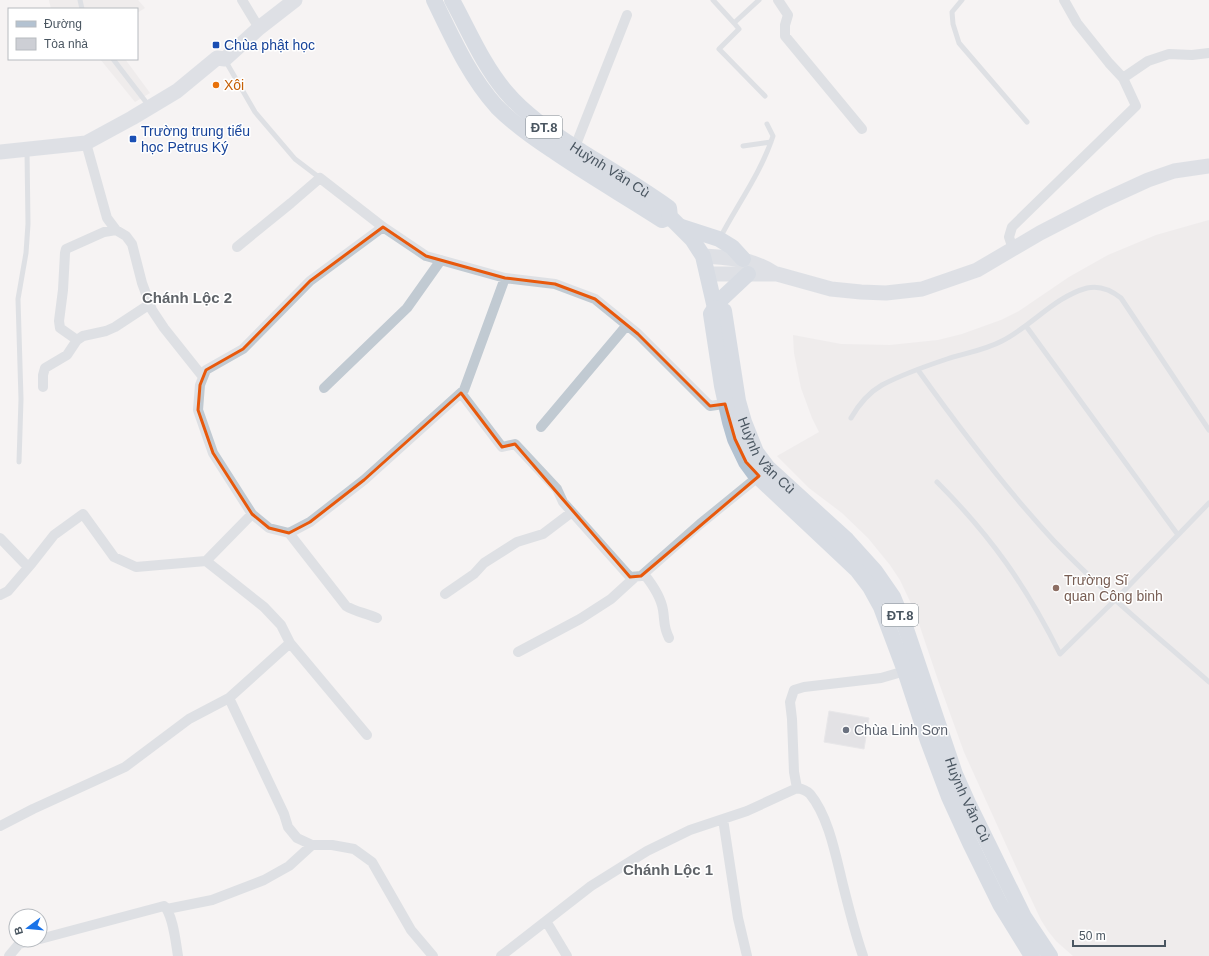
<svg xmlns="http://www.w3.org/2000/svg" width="1209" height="956" font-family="Helvetica,sans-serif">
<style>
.education{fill:#e6e4e5}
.building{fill:#cdcfd5;stroke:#d7d9de}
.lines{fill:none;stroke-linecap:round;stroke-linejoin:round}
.lane{stroke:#c1cad2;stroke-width:5}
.street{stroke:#c1cad2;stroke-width:10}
.secondary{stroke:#c1cbd6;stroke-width:15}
.primary{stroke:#b3c2d1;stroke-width:16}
.marked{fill:none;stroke:#e8590c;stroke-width:3;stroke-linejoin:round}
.transit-dot{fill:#1a4fb4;stroke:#fff;stroke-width:1.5}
.food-dot{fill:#e8710a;stroke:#fff;stroke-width:1.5}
.education-dot{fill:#8d6e63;stroke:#fff;stroke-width:1.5}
.worship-dot{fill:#6b7280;stroke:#fff;stroke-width:1.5}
.labels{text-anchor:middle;stroke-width:3;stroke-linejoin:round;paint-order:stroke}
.shield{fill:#fff;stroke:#808990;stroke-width:1}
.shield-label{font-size:13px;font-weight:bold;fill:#4a5661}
.transit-label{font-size:14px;fill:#164399;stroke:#fff;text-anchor:start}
.food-label{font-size:14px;fill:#c56008;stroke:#fff;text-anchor:start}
.street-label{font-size:14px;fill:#4a5661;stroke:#fff}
.education-label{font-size:14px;fill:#785e54;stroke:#fff;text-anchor:start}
.worship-label{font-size:14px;fill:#5b616d;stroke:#fff;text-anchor:start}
.neighbourhood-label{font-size:15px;font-weight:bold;fill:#5f6368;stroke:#fff}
</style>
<rect width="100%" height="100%" fill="#f5f3f3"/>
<path class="education" d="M49,0h89l7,8 -8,5v-4h-86z
M100,59h25l25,34 -15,9z
M1209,220v736h-136l-17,-15 -8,-10 -7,-11 -23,-49 -54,-119 -26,-72 -23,-68 -15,-32 -10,-15 -22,-27 -26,-25 -33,-25 -32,-32 42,-24 -7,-14 -11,-30 -7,-35 -1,-18 48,9 49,1 48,-5 24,-6 39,-14 18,-9 50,-34 39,-22 48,-20z"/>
<path class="building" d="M829,711l40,7 -5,31 -40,-7z"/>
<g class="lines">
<path class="lane" d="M80,0l2,9
M713,0l21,23
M759,0l-25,23 5,6 -20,20 46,47
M962,0l-10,12 1,12 6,19 68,79
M113,59l36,47
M225,60l30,52 40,47 25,19
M743,146l28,-4
M720,238c17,-33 41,-65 53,-102l-6,-12
M1026,326l152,209
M918,370c42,59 86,117 136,171 48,50 103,95 155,141
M851,418c8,-14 17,-25 31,-33 21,-11 44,-19 65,-26 19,-6 38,-9 55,-18 30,-15 52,-44 85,-53 13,-3 24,2 34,10l88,132
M19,462l2,-63 -3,-100 8,-46 2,-29 -1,-73
M937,482c54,54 89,104 123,172l56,-55 93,-96"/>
<path class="street" d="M242,0l17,28
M778,0l10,15 -3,10v11l77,93
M1123,78l25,-17 21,-7 23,1 17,-2
M86,143l21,75 9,12 10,6 6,8 10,39 10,27 12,18 39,49
M575,147l52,-132
M383,227l-73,54 -67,68 -37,21 -6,15 -2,25 15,43 39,61 17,14 20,5 21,-11 54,-42 100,-90 41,-112
M237,247l54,-44 29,-25 63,49 43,29 79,22 50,6 40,15 43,35 72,72 20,-3
M1013,249l-4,-12 3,-10 124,-121 -13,-28 -14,-15 -32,-40 -13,-23
M77,340l-17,-12 -1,-7 4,-31 2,-37 1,-4 38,-17 12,-2
M43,387v-12l2,-7 22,-13 10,-15 6,-4 23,-5 9,-4 35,-23
M324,388l83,-80 34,-48
M461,393l41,54 13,-3 42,45 6,13 67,75 11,-1 59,-52 59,-48
M541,427l86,-102
M289,533l57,73c10,6 20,7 31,12
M0,538l28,29
M206,561l58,46 17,18 9,18 -61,55 55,116 4,13 9,11 15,7h20l22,4 18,13 39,68 22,26
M644,574c8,10 17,23 19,36 2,12 0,16 6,28
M445,594l29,-20 10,-11 33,-21 26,-8 29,-22
M0,595l8,-4 24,-28 22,-28 29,-21 31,43 22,10 70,-6 46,-47
M290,643l77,92
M518,652l62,-33 31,-20 23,-21
M797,788c6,1 9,2 13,6 19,23 26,63 33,91 6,24 12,48 20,71
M723,819l15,99 9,38
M0,826l33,-17 92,-42 64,-48 40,-21
M167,909l45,-9 52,-20 25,-14 23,-21
M546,921l21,35
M40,939l124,-33c9,8 12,38 14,50
M9,956l10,-12 17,-4
M501,956l90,-70 56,-35 43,-21 57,-19 50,-23 -3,-16 -2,-53 -2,-17 4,-12 10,-3 77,-9 24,-7"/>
<path class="secondary" d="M0,152l86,-9 46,-25 45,-27 40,-33 8,1 34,-31 36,-28
M703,256c26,2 48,2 71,17
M707,274h70l54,15 30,3 25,1 36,-4 55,-19 63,-37 60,-31 48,-22 26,-9 35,-5"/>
<g class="primary">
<path d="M434,0c18,37 35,76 63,107 17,17 35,30 55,43 36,25 73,46 110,70l8,-3"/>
<path id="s1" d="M452,0c17,31 31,65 54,92 21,25 49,42 76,60 29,18 59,36 87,56l1,9 22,22 11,17 12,52"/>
<path d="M682,227l37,12 13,8 11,12"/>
<path d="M715,305l33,-31"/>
<path id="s2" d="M715,308l9,3 14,90 6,21 12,30 12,16 79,72 28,31 18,26 12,29 50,148 13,29 56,114 26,39"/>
<path d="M715,308l-4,6 11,72 8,36 5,17 11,23 8,11 103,97 13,17 11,20 24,64 23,70 21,56 21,46 30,61 32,52"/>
</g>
</g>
<path d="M0 0H1209V956H0ZM383,227l43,29 79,22 50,6 40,15 43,35 72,72 15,-2 10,35 11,23 13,14 -118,100 -11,1 -115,-133 -13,3 -41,-54 -97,87 -54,42 -21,11 -20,-5 -17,-14 -39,-61 -15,-43 2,-25 6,-15 37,-21 67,-68z" fill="#f5f3f3" fill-opacity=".55" fill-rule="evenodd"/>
<path class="marked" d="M383,227l43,29 79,22 50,6 40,15 43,35 72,72 15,-2 10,35 11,23 13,14 -118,100 -11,1 -115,-133 -13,3 -41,-54 -97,87 -54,42 -21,11 -20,-5 -17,-14 -39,-61 -15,-43 2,-25 6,-15 37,-21 67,-68z"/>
<g class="transit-dot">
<rect x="212" y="41" width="8" height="8" rx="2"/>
<rect x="129" y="135" width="8" height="8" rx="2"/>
</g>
<circle class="food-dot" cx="216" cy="85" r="4"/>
<circle class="education-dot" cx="1056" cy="588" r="4"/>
<circle class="worship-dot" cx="846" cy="730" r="4"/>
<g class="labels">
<g class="shield">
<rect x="526" y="116" width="36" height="22" rx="3"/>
<rect x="882" y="604" width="36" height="22" rx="3"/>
</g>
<g class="shield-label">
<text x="544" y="132">ĐT.8</text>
<text x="900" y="620">ĐT.8</text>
</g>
<g class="transit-label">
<text x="224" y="50">Chùa phật học</text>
<text x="141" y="136">Trường trung tiểu<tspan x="141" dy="16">học Petrus Ký</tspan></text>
</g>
<g class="food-label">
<text x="224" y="90">Xôi</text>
</g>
<g class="street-label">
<text dy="5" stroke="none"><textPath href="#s1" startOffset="237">Huỳnh Văn Cù</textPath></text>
<text dy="5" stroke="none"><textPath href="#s2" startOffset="163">Huỳnh Văn Cù</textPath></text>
<text dy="5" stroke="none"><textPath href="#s2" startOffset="571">Huỳnh Văn Cù</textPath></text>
</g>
<g class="education-label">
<text x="1064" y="585">Trường Sĩ<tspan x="1064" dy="16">quan Công binh</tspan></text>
</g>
<g class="worship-label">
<text x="854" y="735">Chùa Linh Sơn</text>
</g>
<g class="neighbourhood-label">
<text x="187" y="303">Chánh Lộc 2</text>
<text x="668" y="875">Chánh Lộc 1</text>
</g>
</g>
<rect x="8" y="8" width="130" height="52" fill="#ffffff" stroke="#b7bbc0"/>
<rect x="16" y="21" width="20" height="6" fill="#b3c2d1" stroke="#b7bbc0"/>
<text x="44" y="28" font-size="12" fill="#4a5661">Đường</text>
<rect x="16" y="38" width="20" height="12" fill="#cdcfd5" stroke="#b7bbc0"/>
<text x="44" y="48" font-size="12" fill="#4a5661">Tòa nhà</text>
<g transform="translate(28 928) rotate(254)"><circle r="19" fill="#ffffff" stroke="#b7bbc0"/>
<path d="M0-3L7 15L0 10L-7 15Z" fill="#1a73e8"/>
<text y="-6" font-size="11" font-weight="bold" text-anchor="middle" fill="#4a5661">B</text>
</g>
<path d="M1073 940v6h92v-6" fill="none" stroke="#4a5661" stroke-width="2"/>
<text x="1079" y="940" font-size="12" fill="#4a5661" stroke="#ffffff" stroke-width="3" paint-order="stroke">50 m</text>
</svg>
